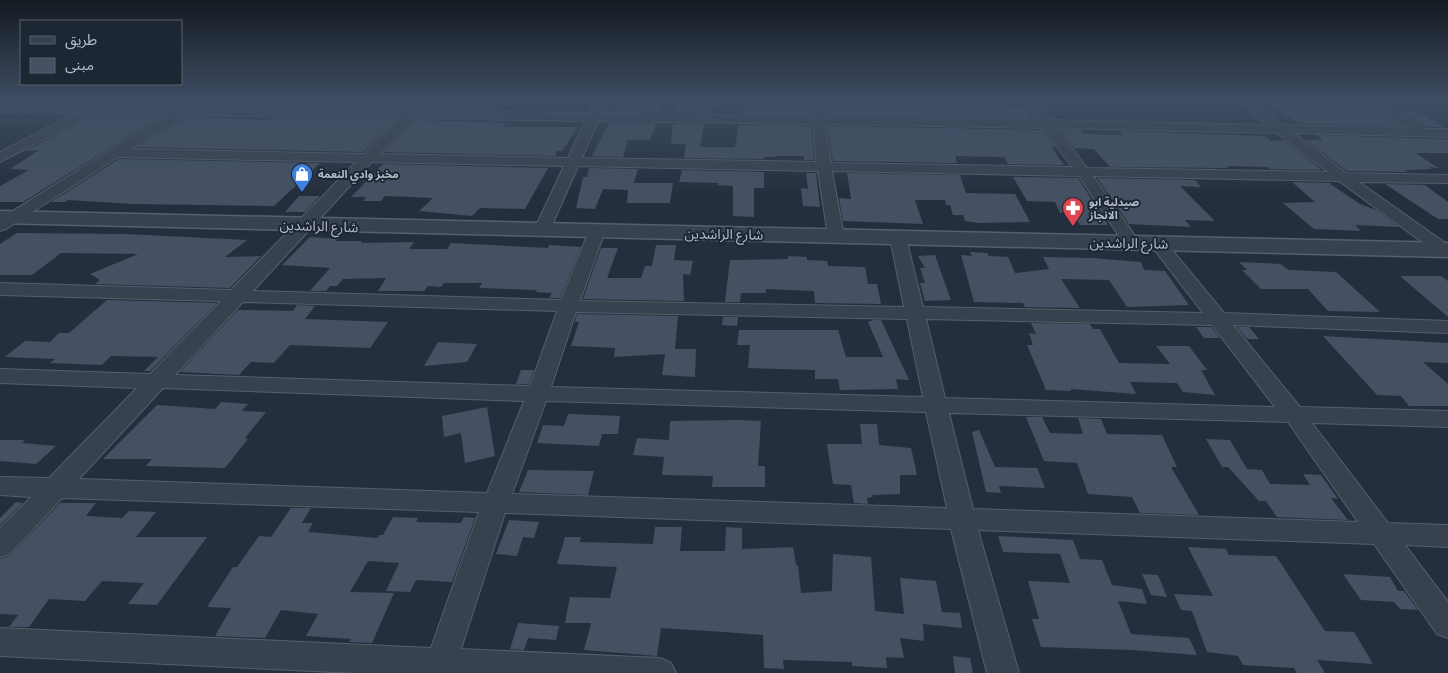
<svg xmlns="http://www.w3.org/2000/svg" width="1448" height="673" font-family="'Archivo Narrow','Noto Sans Arabic',sans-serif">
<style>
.building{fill:#455162}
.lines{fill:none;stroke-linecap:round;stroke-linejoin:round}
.minor-casing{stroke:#565f6c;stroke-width:2}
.tertiary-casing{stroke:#565f6c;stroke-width:3}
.minor{fill:#38414e;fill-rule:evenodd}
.tertiary{fill:#38414e;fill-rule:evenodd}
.labels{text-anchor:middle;stroke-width:4;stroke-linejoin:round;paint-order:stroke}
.far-poi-label{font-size:11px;font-weight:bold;fill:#b4bcc9;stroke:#1d2633;text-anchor:start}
.street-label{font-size:14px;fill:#b4bcc9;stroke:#1d2633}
</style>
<rect width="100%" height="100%" fill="#242f3e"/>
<path class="building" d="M297,100h103l-8,8 -104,-2z
M446,100h44l5,9h-57z
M774,100h34l2,15 -68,-1 1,-9 27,1 -2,-5z
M824,100h181l5,7 16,2 4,8 4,1 -208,-3z
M1260,100h50l6,4 23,-4 12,1 23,8 26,17 -102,-3z
M675,101l27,1 -1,1 14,1 -5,9 -36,-1z
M621,102l42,1 -3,9 -45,-1z
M1399,110l17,1 29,16h-17z
M94,115l68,1 -139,86h-23v-16l29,-16 -19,-1 29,-19 -13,1z
M186,117l83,3 2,-2 124,2 -32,32 -226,-5z
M414,120l92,3 -4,4h76l-16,24h-5l-2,5 -171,-4z
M609,123l47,1 -6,16h-22l-5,17 -31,-1z
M673,124h31l-4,23h35l4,-22 72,1 3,34h-10v-4h-29v1h-12l1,2 -80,-1 2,-14h-15z
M827,126l215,4 13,17h-4l13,18 -56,-1 -4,-7 -49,-1 2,7 -124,-2z
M1061,130h20l3,4 39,1 -3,-4 145,5 6,5 13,-1 38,30 -52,-1 -2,-2 -42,-1 3,2 -119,-1 -16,-18 -20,-1z
M1316,135l132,4v14h-33l24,15 -10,-1 3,2 -27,1 3,2 -61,-1 -41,-31h17z
M119,159l201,4 -46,43 -140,-2 -66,-4 -3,2h-14z
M383,164l165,4 -23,41 -45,-1 -8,8 -53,-5 14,-13 -48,-2 -4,5h-18l3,-4h-15z
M589,168l49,1 -4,14h39l-3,20h-43l1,-13 -25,-1 -8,20 -19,-1 7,-31h4z
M682,170l82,2v16h-10v29l-21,-1v-30l-16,-1 1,-2 -39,-1z
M806,173h10l4,34 -17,-1 -2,-18 7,1z
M847,173l113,2 6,18 49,1 15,28 -50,1 -15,-2 -2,-6h-10l-3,-10h-4l-1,-5h-30l8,24 -80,-3 -4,-23 12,1z
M1013,177l65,1 30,47h-28l-8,-12h-12l-5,-11 -28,-1z
M1097,178l98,2 6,7 -21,-1 35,35 -30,-1 6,7 -62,-3z
M1292,182l37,1 31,21 16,6 23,17 -44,-2 6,6 -47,-2 -31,-26 32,-1z
M1385,184l40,1 23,17v17h-10z
M299,196h21l-15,16h-20z
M17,233l108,1 122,6 -22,17 36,-1 -31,32 -135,-4 5,-4 -10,-6 48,-20 -77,-1 -29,22h-32v-31z
M310,237l28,2 -2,2h26l-1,2 53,-1 -5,7h38l4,-6 97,5 1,-3 32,2 -21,51h-11l3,-5 -16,-1 1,-2 -58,-2 3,-5h-38l-3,4 -13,-1 -4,5h-46l8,-13 -43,1 -6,7h-7l-4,5h-16l20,-23 -48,-3z
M656,245h20l-2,15 19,1 -3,14 -7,-1 1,27 -101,-2 18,-51h17l-11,30h34l4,-12h7z
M970,252l17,1 2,3 19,1 7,16 34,-4 -6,-12 49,1 49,4 3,8 21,1 24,34 -62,2 -18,-27 -48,-1 19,29 -55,-1 -2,-4 -49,-1 -13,-47 11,1z
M935,255l14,40 2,5 -26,1 -5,-18h5l-5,-15h5l-7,-12z
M788,256l19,1v3l20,1 1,5 37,1 3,17h9l4,20 -66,-1 -1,-12 -48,-2v4h-25l-1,9h-15l5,-42 58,-1z
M1239,262l41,2 9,6 47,2 44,40 -52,-1 -20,-22h-47l-19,-19h5z
M1400,276h41l7,5v36z
M107,300l110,3 -67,68h-6l14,-14 -47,-1 -9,9 -52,-2 5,-4 -50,-2 20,-16 25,1 9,-9h10z
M297,305l18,1 -10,13 83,3 -18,26 -80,-3 -16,18 -23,-1 -12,13 -59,-3 58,-62 55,1z
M577,314l101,2 -3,33h21l-1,28 -33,-2 3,-21 -51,3 1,-9 -44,-2 8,-24h-4z
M723,317h15l-1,9 -15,-1z
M873,320h8l28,60 -13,-1 2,10 -58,1 -2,-11h-23v-9l-67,-2 2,-23h-13l2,-15h99l8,27h37l-15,-35z
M1031,323l59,1 3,5h7l19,34 51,1 -14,-18h33l18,24h-6l14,25 -32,-3 -6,-9 -47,-1 6,12 -65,-5v2l-25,-1 -19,-45h6l-4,-12 7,1z
M1196,327h15l9,11h-16z
M1237,327h12l10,12h-12z
M1323,336l125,7v20l-25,-1 25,22v22h-39l-8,-10 -24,-1z
M438,342l39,2 -10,18 -43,4z
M521,370h13l-5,14h-13z
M221,402l27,2 -6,7 24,1 -21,26 3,1 -23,29 -79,-2 6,-7h-49l54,-54 58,4z
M487,407l8,49 -30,7 -4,-30 -17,4 -2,-21z
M568,414l52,2 -2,18h-16l-3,12 -62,-3 6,-18 21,1z
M1026,417h16l8,16 33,1 -5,-16 23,1 6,15 55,1 15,32h-6l28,48 -59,-2 -8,-16 -44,-3 -11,-31 -33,-2z
M739,420l22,1 -3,45h7v21h-53l1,-11 -51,-1 2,-18 -31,-2 4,-17 32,2 1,-19z
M860,424h17l2,21 32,3 6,27h-17v19l-28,1 1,2 -6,1 1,6 -14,-1 -3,-18 -18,-1 -6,-40h35z
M979,430l16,37 42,1 8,20 -46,-2 2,7 -15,-1 -14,-60z
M1206,439l24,1 17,29 15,1 8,14 40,1 -7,-11 18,1 17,24 -7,-1 17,22 -71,-3 -11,-16h-7l-31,-34h-6z
M0,440h25l-3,3 34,3 -20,18 -36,-3z
M528,470l66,1 -6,24 -69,-3z
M16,502l7,1 -23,22v-7z
M60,503h36l-10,13 36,2 7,-7 27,1 -20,25h71l-50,68 -29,-1 16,-21 -42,-2 -17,20 -36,-2 -20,28h-20l9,-12 -18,-1v-55l11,-4z
M291,508h20l-9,15h11l-5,9 69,6 2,-3h4l10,-18 25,1 -2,4 45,1 3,-6 11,1 -23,64 -36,-2 -6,12 -24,-1 13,-28 -31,-2 -18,31 44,1 -22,50 -23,-1 2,-3 -45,-3 12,-22 -37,-4 -16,28 -50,-2 16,-28 -24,-1 26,-40h4l22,-31 12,1z
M509,520l30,2 -5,16 -11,-1 -6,19 -21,-2z
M655,527h27l-2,24h45l1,-24 16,1v21l51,-2 3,18h2l3,28 31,-2 1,-37 38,3 4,54 29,3 -4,-36 36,3 6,31 18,1 2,15 -39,-4 1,17 -24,-3 4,20 -18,-1 1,11 -35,-2v-4l-69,-2 1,9 -20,-1 -1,-33 -39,-3 -63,-4 -4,28 -73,-6 7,-27h-26l5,-26 40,1 7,-31 -60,-3 8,-27h16l-1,5 73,2z
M998,536l75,4 7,19 22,1 10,25 30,4 5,15 -29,-3 13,33 58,4 8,17 -65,-5 -91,-3 -9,-28h7l-11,-38 42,2 -10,-29 -57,-2z
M1188,547l38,2 3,6 47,1 49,75 29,1 19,32 -56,-4 8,13h-28l-3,-5 -51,-3 -5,-9 -31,-4 -15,-41 -11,-1 -7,-16 39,2z
M1142,574l16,1 9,22 -16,-2z
M1343,574l47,3 8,14h6l14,19 -18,-1 -6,-7 -33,-2z
M518,623l41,3 -3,14 -28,-2 -4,12 -14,-1z
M953,656l17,2 3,15h-18z"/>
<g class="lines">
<g class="minor-casing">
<path id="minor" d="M417,100h12l-9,11 169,2 6,-13h12l-6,13 211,4 -2,-17h12l2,17 214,3 -15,-20h12l16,20 216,5 -31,-25h13l35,25 123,3 -44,-28h14l50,29h21v8l-154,-4 52,40 102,2v8l-89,-1 89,63v9h-10l-99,-73 -246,-5 47,67 -2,4h-12l-47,-71 -247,-5 12,65 -2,4h-12l-2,-4 -10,-65 -240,-5 -28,64 -2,3h-12l-2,-3 30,-64 -192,-4 -119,129 308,9 28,-69 2,-3h12l2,3 -25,70 324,6 -14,-69 2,-4h12l2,4 17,69 280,6 -53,-69 2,-4h12l60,73 224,8v12l-215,-8 67,82 148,4v16l-136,-4 76,100 60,2v22l-43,-2 43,57v36l-11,-4 -63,-90 -396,-14 41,143h-32l-36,-144 -446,-16 -44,136 199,9 11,5 5,10h-321l-355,-17v-28l431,20 48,-136 -417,-14 -52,56 -10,3v-29l31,-31 -31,-2v-18l49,1 88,-90 -137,-5v-14l150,5 71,-73 -221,-6v-12l231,7 125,-128 -238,-5 -112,72 -6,2v-12l168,-105 -74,-1 -94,49v-10l76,-39 -76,-1v-8l406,6zM185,115l214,3 -35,36 -233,-5zM413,118l172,3 -17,37 -188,-4zM598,121l215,3 3,38 -234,-4zM825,124l218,4 29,39 -241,-4zM1057,128l220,5 51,39 -241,-4zM243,302l314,9 -27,75 -355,-11zM576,312l331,7 16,78 -372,-10zM926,319l286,6 63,82 -330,-9zM163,388l361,13 -37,92 -408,-14zM546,401l380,11 21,96 -435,-14zM949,413l339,9 70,100 -385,-13z"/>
</g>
<g class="tertiary-casing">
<path id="tertiary" d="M0,211l1448,32v14l-1448,-34z"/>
</g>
<use href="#minor" class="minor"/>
<use href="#tertiary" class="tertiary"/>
</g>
<linearGradient id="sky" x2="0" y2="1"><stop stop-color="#141a22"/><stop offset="0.52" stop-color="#3f4d63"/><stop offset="1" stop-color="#3f4d63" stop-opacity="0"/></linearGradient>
<rect width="1448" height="194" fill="url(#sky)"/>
<defs>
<g id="shop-pin" transform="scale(1.125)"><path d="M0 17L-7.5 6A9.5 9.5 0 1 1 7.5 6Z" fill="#3f7fe0" stroke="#1d2633"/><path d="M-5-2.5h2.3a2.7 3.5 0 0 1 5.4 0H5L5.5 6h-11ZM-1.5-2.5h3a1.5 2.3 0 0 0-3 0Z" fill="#fff"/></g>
<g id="pharmacy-pin" transform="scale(1.125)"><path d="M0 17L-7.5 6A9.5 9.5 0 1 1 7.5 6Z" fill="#e0444e" stroke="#1d2633"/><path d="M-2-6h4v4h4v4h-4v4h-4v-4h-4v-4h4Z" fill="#fff"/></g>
</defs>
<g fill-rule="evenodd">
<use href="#shop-pin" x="302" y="174"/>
<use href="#pharmacy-pin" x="1073" y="208"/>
</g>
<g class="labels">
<g class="far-poi-label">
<text x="318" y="178">مخبز وادي النعمة</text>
<text x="1089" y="206">صيدلية ابو<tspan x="1089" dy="13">الانجاز</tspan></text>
</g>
<g class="street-label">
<text transform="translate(319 226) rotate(2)" y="5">شارع الراشدين</text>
<text transform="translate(724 234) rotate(1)" y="5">شارع الراشدين</text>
<text transform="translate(1129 243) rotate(1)" y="5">شارع الراشدين</text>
</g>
</g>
<rect x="20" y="20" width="162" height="65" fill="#1d2633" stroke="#59626f"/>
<rect x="30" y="36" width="25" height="8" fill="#38414e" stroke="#59626f"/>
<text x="65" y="45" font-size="15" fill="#b4bcc9">طريق</text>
<rect x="30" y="58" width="25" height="15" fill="#455162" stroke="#59626f"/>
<text x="65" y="70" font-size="15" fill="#b4bcc9">مبنى</text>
</svg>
